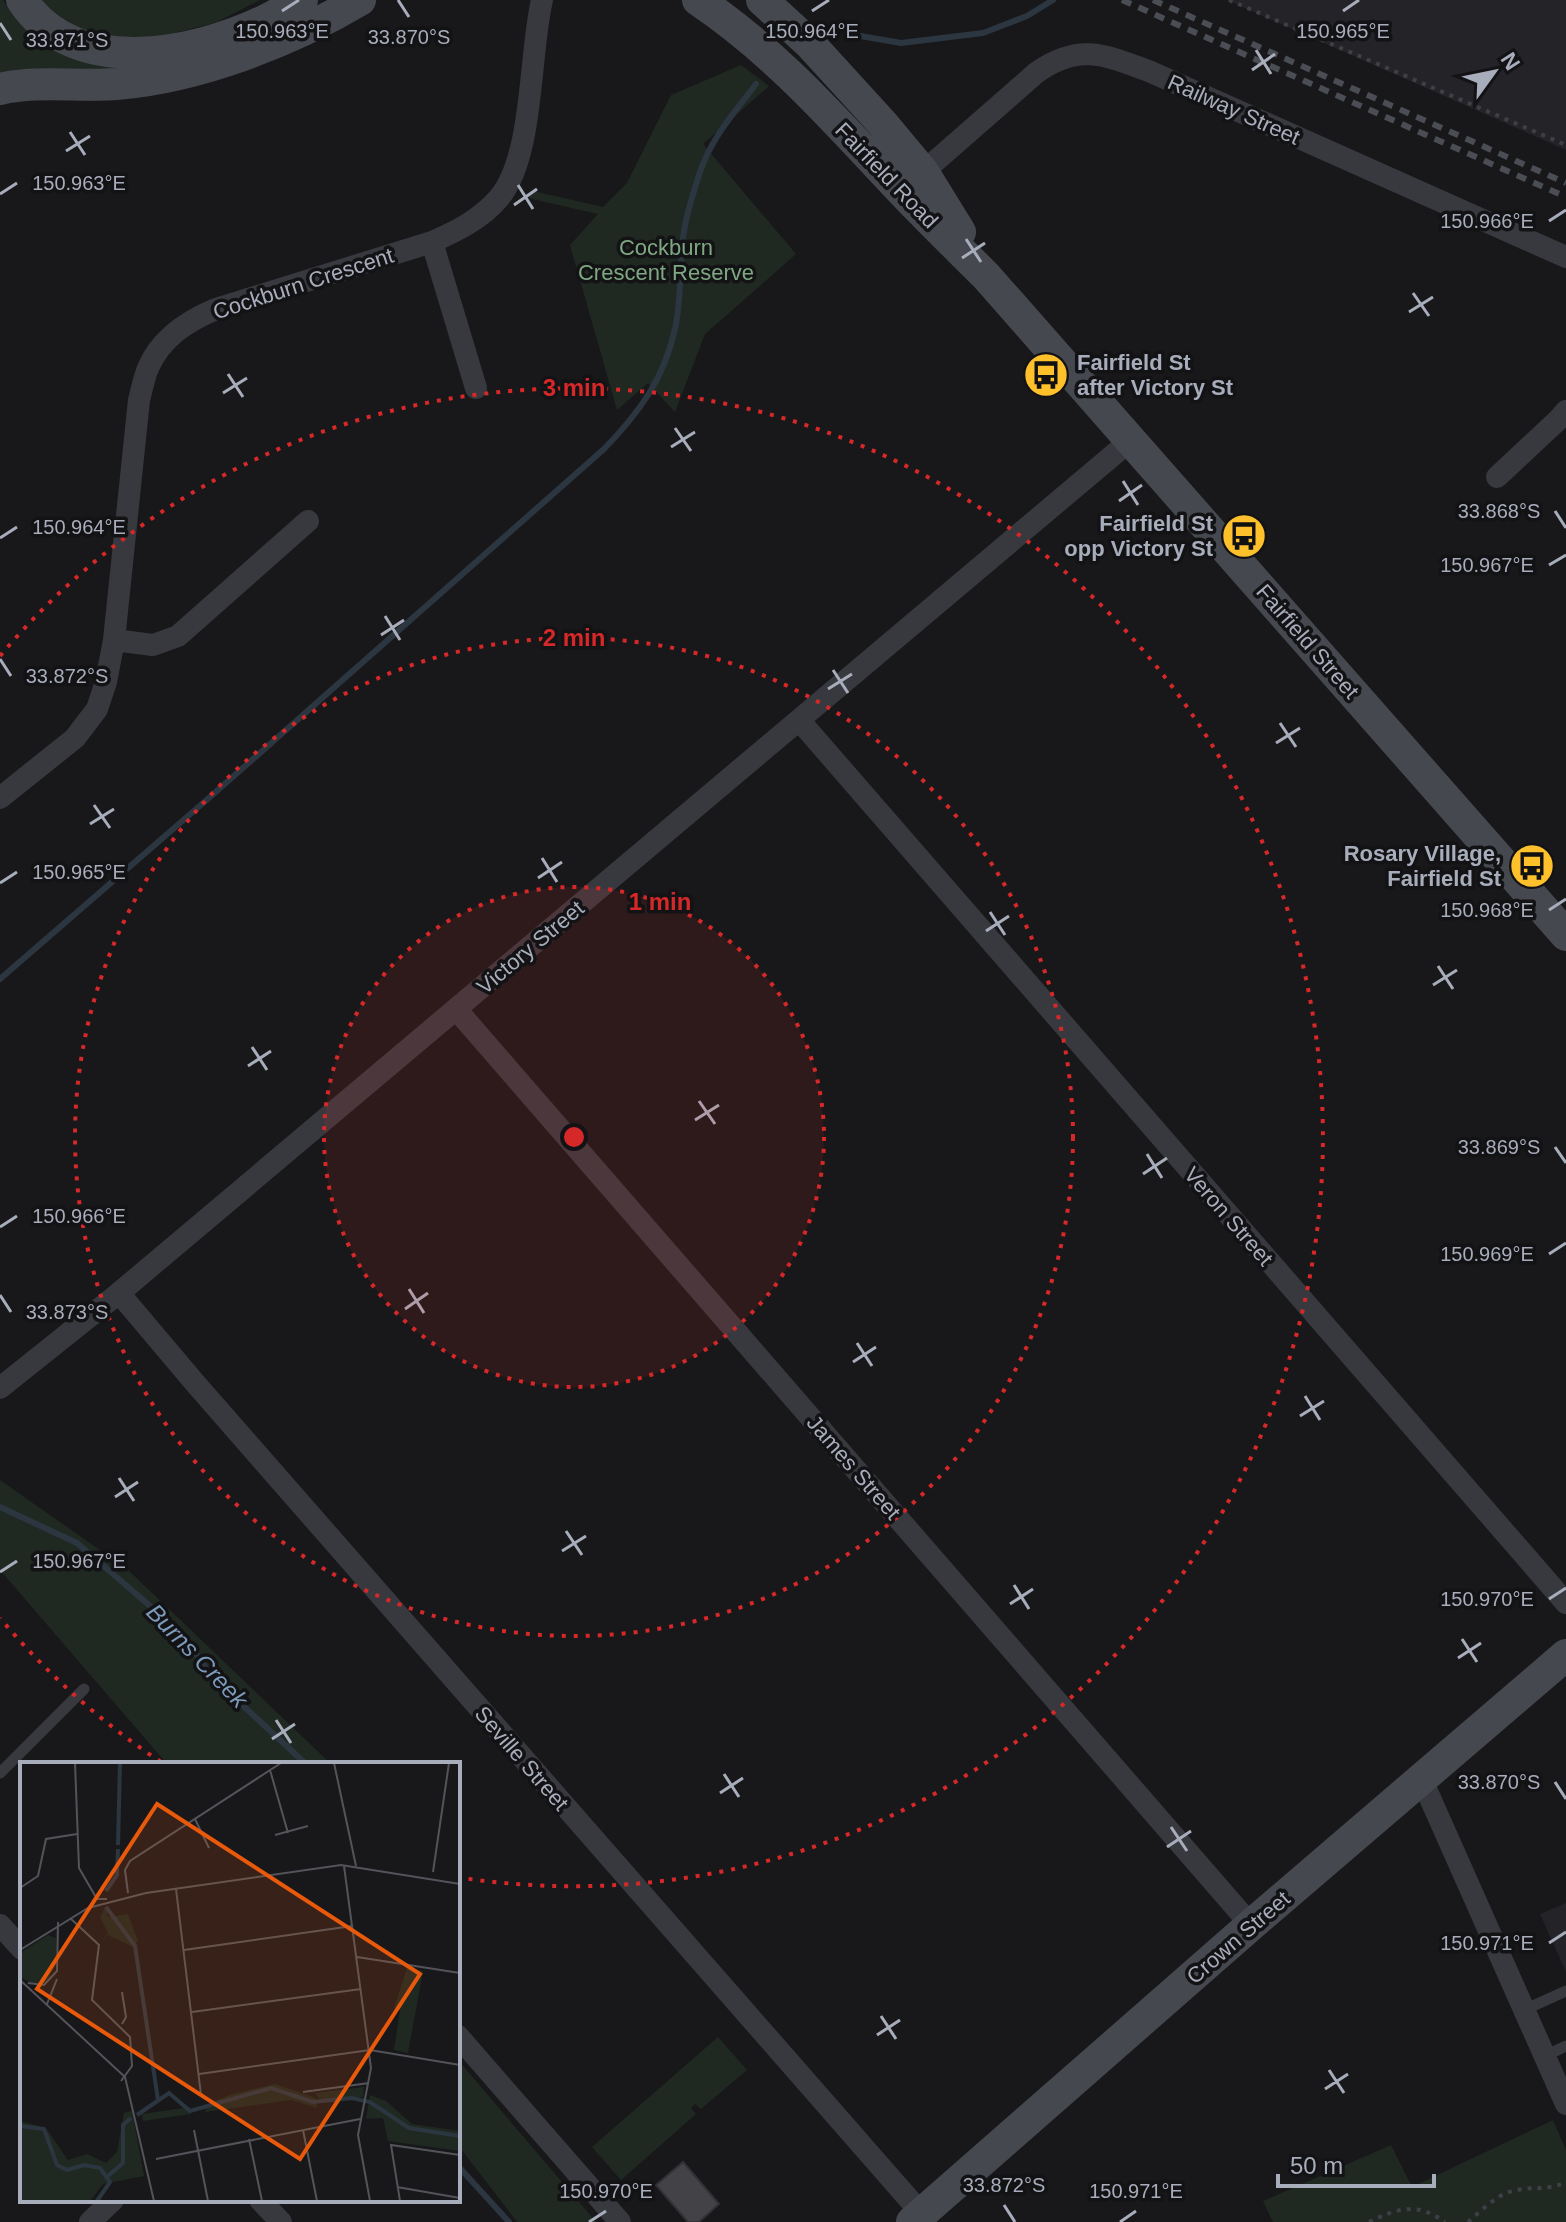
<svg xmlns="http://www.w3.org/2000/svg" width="1566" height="2222" font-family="Helvetica,sans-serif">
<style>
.built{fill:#242327}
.green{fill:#1f2921}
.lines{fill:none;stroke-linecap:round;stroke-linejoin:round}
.stream{stroke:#2c3640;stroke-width:6}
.building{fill:#424247;stroke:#323136;stroke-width:2}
.path{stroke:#3e4047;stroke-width:4;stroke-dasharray:4 6;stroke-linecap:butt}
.lane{stroke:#38393f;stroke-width:11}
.street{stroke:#38393f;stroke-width:22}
.secondary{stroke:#464850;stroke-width:32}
.rail{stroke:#4b4d55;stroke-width:6;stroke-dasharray:10 8;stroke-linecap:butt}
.ticks{fill:none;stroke:#a8adbb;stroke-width:3}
.ring{fill:none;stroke:#d62828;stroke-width:4;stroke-dasharray:4 8}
.labels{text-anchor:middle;stroke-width:7;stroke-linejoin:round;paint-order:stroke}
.street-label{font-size:22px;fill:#a8adbb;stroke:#131215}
.park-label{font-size:22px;fill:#7ea882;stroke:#131215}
.poi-label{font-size:22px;font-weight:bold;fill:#a8adbb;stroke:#131215;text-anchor:end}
.water-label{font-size:24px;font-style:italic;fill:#7c9ab9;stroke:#131215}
.inset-river{fill:none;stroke:#2c3640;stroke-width:4}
.inset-road{fill:none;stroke:#52545a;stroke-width:2}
.view{fill:#e8590c;fill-opacity:0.15;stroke:#e8590c;stroke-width:4}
.inset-edge{fill:none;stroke:#a8adbb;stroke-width:4}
.ticks-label{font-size:20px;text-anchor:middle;fill:#a8adbb;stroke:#131215;stroke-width:7;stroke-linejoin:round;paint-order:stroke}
.centre{fill:#d62828;stroke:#131215;stroke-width:4}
.ring-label{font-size:24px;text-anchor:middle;font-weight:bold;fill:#d62828;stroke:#131215;stroke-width:7;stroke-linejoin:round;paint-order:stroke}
</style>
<rect width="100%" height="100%" fill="#18181a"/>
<path class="built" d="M1227,0h339v150z
M1566,1903v69l-26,-58z"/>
<path class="green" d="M0,0h3l6,9 114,60 -123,6z
M35,0h225l-43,22 -64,17 -46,1 -49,-14z
M741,65l28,21 -66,58 93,110 -91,80 -30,78 -27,-29 -31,27 -47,-165 28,-31 -70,-16 5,-7 70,16 24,-24 44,-88z
M0,1480l127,89 204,195h-164l-167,-194z
M718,2037l29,33 -46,39 -6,-5 -4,4 5,6 -75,66 -29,-33z
M458,2060l138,162h-79l-59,-77z
M1553,2120l13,30v72h-293l-10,-21 128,-56 21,42z"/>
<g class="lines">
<path class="stream" d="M849,34l52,9 82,-10 44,-17 26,-16
M0,979l210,-182 394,-348c35,-36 60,-70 71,-120 7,-32 4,-66 9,-98 3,-20 10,-40 16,-59 11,-34 35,-60 56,-88
M0,1507l77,36 80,69 30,29 26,37 93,86
M458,2166l51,56"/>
</g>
<path class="building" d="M683,2162l36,42 -20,18h-11l-32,-37z"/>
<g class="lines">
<path class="path" d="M1229,0l337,145
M1369,2222c28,-14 49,-20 76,0
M1468,2222c12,-10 26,-25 41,-30 21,-7 37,0 57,-10"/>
<path class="lane" d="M0,1773l84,-84
M1524,2010l42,-19
M1545,2056l21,-10"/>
<path class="street" d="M923,172l113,-99c43,-31 70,-18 115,-1l415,185
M432,242l44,146
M1497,477l62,-58 7,-8
M114,640l39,5 25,-9 130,-115
M799,720l767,883
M0,798l75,-60 22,-29 9,-27 8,-42 25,-240c3,-11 5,-22 9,-32 13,-30 39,-47 68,-59l216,-67c25,-11 49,-23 67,-44 35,-42 30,-143 43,-198
M456,1009l795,916
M119,1293l76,90 727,831 4,8
M0,1388l119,-95 1012,-853
M1422,1780l144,324
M0,1925l22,24
M458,2036l162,186
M260,2200l21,22
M90,2222l23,-22"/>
<path class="secondary" d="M22,0c52,79 170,55 242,21 13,-6 25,-14 38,-21
M698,0c76,51 135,118 197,184 30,32 61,62 91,92l580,659
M762,0l48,44 73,80 40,48 37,60
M0,89c35,-9 80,-2 117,-5 82,-7 172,-42 243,-84
M912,2222l339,-297 315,-270"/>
<path class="rail" d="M1122,0l444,197
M1153,0l413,183"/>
</g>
<path class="ticks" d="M398,0l11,17M282,11l17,-11M812,11l17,-11M1343,11l16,-11M0,23l11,17M1256,50l15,24M1252,70l23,-16M70,132l15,23M66,151l24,-15M518,185l15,24M0,194l17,-11M514,205l23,-16M1549,221l17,-11M966,239l15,23M962,258l23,-15M1413,293l16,23M1409,312l24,-15M228,374l15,23M223,393l24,-15M675,428l16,23M671,447l24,-15M1123,481l15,24M1119,501l23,-16M1555,511l11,17M0,538l17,-11M1549,565l17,-10M385,616l15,24M381,635l23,-15M0,659l11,17M833,670l15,23M828,689l24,-15M1280,723l16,24M1276,743l24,-15M94,805l16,23M90,824l24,-15M542,858l15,24M538,878l24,-16M0,883l17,-11M1549,910l17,-11M990,912l15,23M986,931l23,-15M1438,966l15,23M1433,985l24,-15M252,1047l15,23M248,1066l23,-15M699,1101l16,23M695,1120l24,-15M1555,1147l11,16M1147,1154l15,24M1143,1174l24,-16M0,1227l17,-11M1549,1254l17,-11M409,1289l15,24M0,1295l11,17M405,1309l23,-16M857,1343l15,23M853,1362l23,-15M1305,1396l15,24M1300,1416l24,-15M119,1478l15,23M115,1497l23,-15M566,1531l16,24M562,1551l24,-15M0,1572l17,-11M1014,1585l15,24M1549,1599l17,-11M1010,1604l23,-15M1462,1639l15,23M1458,1658l23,-15M276,1720l15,23M272,1739l23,-15M724,1774l15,23M1555,1782l11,17M720,1793l23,-15M1171,1827l16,24M1167,1847l24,-16M1549,1943l17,-11M881,2016l15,23M877,2035l23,-15M1329,2070l15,23M1325,2089l23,-15M1004,2205l11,17M589,2222l17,-11M1120,2222l16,-11"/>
<circle cx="574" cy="1137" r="250" fill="#d62828" fill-opacity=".12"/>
<g class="ring">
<circle cx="574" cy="1137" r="250"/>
<circle cx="574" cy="1137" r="499"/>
<path d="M161 1762A749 749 0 0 1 0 1618M0 656A749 749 0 1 1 463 1878"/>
</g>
<defs>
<g id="bus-disc" transform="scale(2.3)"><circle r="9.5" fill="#ffc12b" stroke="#131215"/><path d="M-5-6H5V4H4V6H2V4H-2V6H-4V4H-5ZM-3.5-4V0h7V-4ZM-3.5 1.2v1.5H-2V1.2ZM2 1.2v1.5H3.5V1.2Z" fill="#111"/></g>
</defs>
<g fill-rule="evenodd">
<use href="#bus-disc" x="1046" y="375"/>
<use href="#bus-disc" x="1244" y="536"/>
<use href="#bus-disc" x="1532" y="866"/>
</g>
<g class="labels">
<g class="street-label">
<text transform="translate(1234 109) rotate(24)" y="8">Railway Street</text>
<text transform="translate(887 175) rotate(46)" y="8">Fairfield Road</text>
<text transform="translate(303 283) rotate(-18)" y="8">Cockburn Crescent</text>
<text transform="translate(1308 641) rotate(49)" y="8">Fairfield Street</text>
<text transform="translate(530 947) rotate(-40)" y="8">Victory Street</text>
<text transform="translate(1229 1216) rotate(49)" y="8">Veron Street</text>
<text transform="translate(854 1467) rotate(49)" y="8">James Street</text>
<text transform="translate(522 1758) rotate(49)" y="8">Seville Street</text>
<text transform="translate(1238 1937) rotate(-41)" y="8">Crown Street</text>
</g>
<g class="park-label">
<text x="666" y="255">Cockburn<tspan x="666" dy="25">Crescent Reserve</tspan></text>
</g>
<g class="poi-label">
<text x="1077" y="370" text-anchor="start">Fairfield St<tspan x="1077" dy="25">after Victory St</tspan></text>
<text x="1213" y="531">Fairfield St<tspan x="1213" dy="25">opp Victory St</tspan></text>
<text x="1501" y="861">Rosary Village,<tspan x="1501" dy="25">Fairfield St</tspan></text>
</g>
<g class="water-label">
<text transform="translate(197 1656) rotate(46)" y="8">Burns Creek</text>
</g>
</g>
<g transform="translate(20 1762)">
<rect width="440" height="440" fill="#18181a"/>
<path d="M86,143l2,12 20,-3 10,27 -5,6 -25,-12 -7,7 7,-9 -8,-16zM28,173l8,3v27l-11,19 -15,-2 -10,-5v-24zM387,206l16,3 -15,82 -14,-3 6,-40 -6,-2zM255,322l41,14 1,10 -26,-8 -86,12 3,-8 24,-10zM344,325l-1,10 -43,3 -5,-7zM350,333l16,6 26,23 48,7v20l-72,-10 -5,-23 -17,1zM170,345l1,7 -48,7 -1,-7zM112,349l12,65 -41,8 -13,17 -70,-1v-79l26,7 22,32 19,-6 19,9 11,-11 7,-39z" fill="#1f2921"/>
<path class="inset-river" d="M98,83l2,-82M86,129l11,-16 1,-26M86,145l29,39 23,154M117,353l32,-22 21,18 81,-23 42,14 39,-4 18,4 39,26 51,8M0,364l24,3 13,36 10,5 17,-5 16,3 10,14 -13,19M88,414l15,-13v-38l8,-7"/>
<path class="inset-road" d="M55,1l4,105 18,31h10M314,1l22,103M250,8l18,63M175,57l14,29M255,73l33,-9M324,104l27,202 -13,67 12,66M413,110l16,-109M0,126l18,-12 8,-37 31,-5M156,127l25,206M108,131l-3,-23 5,-9 151,-98M50,156l29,27 -7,55 38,37 2,29 -11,15M0,188l68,-42 58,-15 195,-28 119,19M164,188l168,-24M337,195l103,16M0,218l105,97 29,124M8,221l16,2 13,-14 1,-49M27,242l10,-25M172,250l169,-23M102,262l4,-7 -4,-25M179,312l171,-24 90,15M283,330l66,-9M174,368l14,71M283,368l14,71M229,377l13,62M136,397l204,-40M377,425l63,11M380,439l-9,-56 69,10"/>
<path class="view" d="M137,42l263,170 -120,185 -263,-170z"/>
<rect width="440" height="440" class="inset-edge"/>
</g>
<g class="ticks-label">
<text x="282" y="38">150.963°E</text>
<text x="812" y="38">150.964°E</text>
<text x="1343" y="38">150.965°E</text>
<text x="409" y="44">33.870°S</text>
<text x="67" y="47">33.871°S</text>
<text x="79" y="190">150.963°E</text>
<text x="1487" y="228">150.966°E</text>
<text x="1499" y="518">33.868°S</text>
<text x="79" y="534">150.964°E</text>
<text x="1487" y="572">150.967°E</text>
<text x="67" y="683">33.872°S</text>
<text x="79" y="879">150.965°E</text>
<text x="1487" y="917">150.968°E</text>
<text x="1499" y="1154">33.869°S</text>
<text x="79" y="1223">150.966°E</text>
<text x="1487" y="1261">150.969°E</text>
<text x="67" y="1319">33.873°S</text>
<text x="79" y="1568">150.967°E</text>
<text x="1487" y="1606">150.970°E</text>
<text x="1499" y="1789">33.870°S</text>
<text x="1487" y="1950">150.971°E</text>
<text x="1004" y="2192">33.872°S</text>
<text x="606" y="2198">150.970°E</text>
<text x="1136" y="2198">150.971°E</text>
</g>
<circle cx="574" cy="1137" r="12" class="centre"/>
<g class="ring-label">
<text x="574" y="396">3 min</text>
<text x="574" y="646">2 min</text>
<text x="660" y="910">1 min</text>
</g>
<g transform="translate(1494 72) rotate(57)" stroke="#131215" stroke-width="6" paint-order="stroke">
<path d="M0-6L14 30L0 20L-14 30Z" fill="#a8adbb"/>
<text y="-12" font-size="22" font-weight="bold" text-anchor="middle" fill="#a8adbb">N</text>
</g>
<path d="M1278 2174v12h156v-12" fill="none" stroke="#a8adbb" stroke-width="4"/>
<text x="1290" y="2174" font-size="24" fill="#a8adbb" stroke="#131215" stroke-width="6" paint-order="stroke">50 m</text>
</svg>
